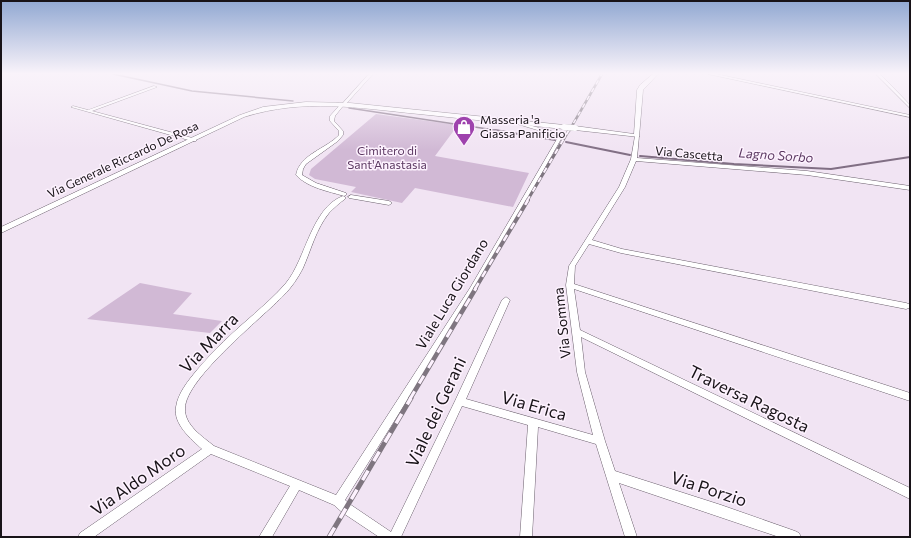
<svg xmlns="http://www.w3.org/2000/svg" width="911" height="538" font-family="Commissioner,sans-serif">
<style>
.green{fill:#d1b9d5}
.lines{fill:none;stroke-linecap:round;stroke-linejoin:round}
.stream-far1{stroke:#816f84;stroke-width:1.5}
.stream{stroke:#816f84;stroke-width:2}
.street-casing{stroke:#6b606d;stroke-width:1}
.secondary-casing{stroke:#6b606d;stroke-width:1}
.street{fill:#fff;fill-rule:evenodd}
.secondary{fill:#fff;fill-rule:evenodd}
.rail-far4-casing{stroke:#7f7680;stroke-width:2.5}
.rail-far3-casing{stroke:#7f7680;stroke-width:3}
.rail-far2-casing{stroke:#7f7680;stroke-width:4}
.rail-far1-casing{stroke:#7f7680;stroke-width:4.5}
.rail-casing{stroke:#7f7680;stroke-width:5}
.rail-far4{stroke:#fdf2fe;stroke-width:1.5;stroke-dasharray:4.5;stroke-linecap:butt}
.rail-far3{stroke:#fdf2fe;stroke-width:2;stroke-dasharray:5.5;stroke-linecap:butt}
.rail-far2{stroke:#fdf2fe;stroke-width:2.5;stroke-dasharray:7;stroke-linecap:butt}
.rail-far1{stroke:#fdf2fe;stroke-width:3;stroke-dasharray:9;stroke-linecap:butt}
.rail{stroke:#fdf2fe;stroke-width:3.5;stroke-dasharray:11;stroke-linecap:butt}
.secondary-bridge-casing{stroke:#6b606d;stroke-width:6;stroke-linecap:butt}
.secondary-bridge{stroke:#fff;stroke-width:6}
.labels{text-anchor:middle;stroke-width:3;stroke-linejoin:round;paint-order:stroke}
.far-poi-label{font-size:12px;fill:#181318;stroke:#fdf2fe;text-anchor:start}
.far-park-label{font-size:12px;fill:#5c3962;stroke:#fdf2fe}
.far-street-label{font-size:12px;fill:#181318;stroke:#fdf2fe}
.far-water-label{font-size:13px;font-style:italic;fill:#5c3962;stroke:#fdf2fe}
.street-label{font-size:14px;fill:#181318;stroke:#fdf2fe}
.near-street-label{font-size:17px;fill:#181318;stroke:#fdf2fe}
</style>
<rect width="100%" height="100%" fill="#f1e4f3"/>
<path class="green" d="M376,114l82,11 -23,31 94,17 -16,34 -98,-19 -13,15 -51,-11 5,-5 -41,-8 -6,-4 2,-6z
M140,283l52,10 -19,21 49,7 -12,12 -123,-14z"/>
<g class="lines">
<path class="stream-far1" d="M113,74l79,17 101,10
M349,108l152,23"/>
<path class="stream" d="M495,130l60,10
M566,142l64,13
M640,156l94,8 97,5 79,-12"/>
<g class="street-casing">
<path id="street" d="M369,74h4l-28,31h-2v-2z
M708,74h8l194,41v2z
M876,74h4l30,31v3z
M154,86l3,1 -65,24 104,28v2h-4l-121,-34 2,-1 15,4z
M337,103h2l4,3 -8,10 -1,5 9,10v4l-5,6 -32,23 -3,5 -1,6 14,8 30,10v2l-2,1c-16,-5 -36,-8 -48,-21 4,-21 30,-26 43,-40v-4l-9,-10v-5l9,-10 -3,-2z
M514,121l44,12 3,3v3l-84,149 -132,212 6,5 40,27 64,-131 47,-101 4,-3 4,3 -44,99 127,36 -16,-63 -11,-87 3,-19 50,-79 12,-28 4,-23 2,-1 2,1 -2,22 170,13 103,15v4l-103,-15 -171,-14 -11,26 -33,53 30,9 284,54 3,1 1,2 -1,2 -3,1 -285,-56 -32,-9 -14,22 -1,18 336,109v8l-336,-112 6,41 330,158v11l-329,-162 4,35 20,69 10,30 106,34 74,26 4,2 2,4h-22l-160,-54 18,54h-12l-29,-93 -58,-17 -6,110h-12l8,-112 -66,-19 -61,131h-22l-36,-24 -9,-8 -35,-15 -27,47h-13l31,-51 -79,-32 -117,83h-16l2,-4 122,-84c-11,-10 -29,-25 -26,-42 2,-14 12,-26 21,-37 17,-20 36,-38 56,-55 11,-10 23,-20 33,-32 20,-24 25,-75 57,-87l2,1v2c-6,4 -11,9 -16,14 -13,16 -18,37 -26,55 -5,10 -12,20 -19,27 -22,23 -98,83 -99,113 -1,17 18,29 29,38l122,49 134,-207 87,-149v-2l-3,-2 -40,-12z
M351,195l38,6 3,2 -3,2 -40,-7 -1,-1z"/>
</g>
<g class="secondary-casing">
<path id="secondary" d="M653,74h5l-15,16 -4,47 -64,-7 -3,-2 3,-2 59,8 3,-44 3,-5z
M306,102l44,1 214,22 3,2 -3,2c-48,-5 -97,-10 -145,-15 -62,-6 -114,-16 -175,3l-243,116v-6l239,-112 23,-8z"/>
</g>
<use href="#street" class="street"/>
<use href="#secondary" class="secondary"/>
<g class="rail-far4-casing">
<path id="rail-far4" d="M569,131l33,-57"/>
</g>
<g class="rail-far3-casing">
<path id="rail-far3" d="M527,201l42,-71"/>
</g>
<g class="rail-far2-casing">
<path id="rail-far2" d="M475,289l53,-89"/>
</g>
<g class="rail-far1-casing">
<path id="rail-far1" d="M410,399l66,-111"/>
</g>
<g class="rail-casing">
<path id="rail" d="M329,537l82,-139"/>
</g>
<use href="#rail-far4" class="rail-far4"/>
<use href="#rail-far3" class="rail-far3"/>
<use href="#rail-far2" class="rail-far2"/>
<use href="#rail-far1" class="rail-far1"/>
<use href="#rail" class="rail"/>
<g class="secondary-bridge-casing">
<path id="secondary-bridge" d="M564,127l11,1"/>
</g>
<use href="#secondary-bridge" class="secondary-bridge"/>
</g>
<linearGradient id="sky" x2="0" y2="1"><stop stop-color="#91a8d2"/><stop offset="0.49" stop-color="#f9f3fa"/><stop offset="1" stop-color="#f9f3fa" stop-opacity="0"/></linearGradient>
<rect width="911" height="150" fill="url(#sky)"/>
<defs>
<g id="shop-pin" transform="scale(1.15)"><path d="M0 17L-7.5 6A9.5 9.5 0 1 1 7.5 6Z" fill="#9e42ad" stroke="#fdf2fe"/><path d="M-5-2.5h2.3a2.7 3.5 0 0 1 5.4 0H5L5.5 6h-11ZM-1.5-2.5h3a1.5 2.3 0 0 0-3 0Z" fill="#fff"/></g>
</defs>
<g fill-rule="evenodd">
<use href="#shop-pin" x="464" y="127"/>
</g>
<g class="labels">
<g class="far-poi-label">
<text x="480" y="124">Masseria 'a<tspan x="480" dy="14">Giassa Panificio</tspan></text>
</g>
<g class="far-park-label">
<text x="387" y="155">Cimitero di<tspan x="387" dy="14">Sant'Anastasia</tspan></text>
</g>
<g class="far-street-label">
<text transform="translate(689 154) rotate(5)" y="4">Via Cascetta</text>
<text transform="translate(123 160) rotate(-25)" y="4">Via Generale Riccardo De Rosa</text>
</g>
<g class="far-water-label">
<text transform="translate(776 155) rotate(4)" y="5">Lagno Sorbo</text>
</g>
<g class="street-label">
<text transform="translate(452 294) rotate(-59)" y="5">Viale Luca Giordano</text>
<text transform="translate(562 323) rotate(-96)" y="5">Via Somma</text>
</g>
<g class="near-street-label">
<text transform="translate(209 343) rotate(-46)" y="6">Via Marra</text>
<text transform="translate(749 399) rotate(26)" y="6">Traversa Ragosta</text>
<text transform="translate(534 406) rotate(16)" y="6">Via Erica</text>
<text transform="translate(436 412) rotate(-65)" y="6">Viale dei Gerani</text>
<text transform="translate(138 480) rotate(-35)" y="6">Via Aldo Moro</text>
<text transform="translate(709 489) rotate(18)" y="6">Via Porzio</text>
</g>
</g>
<rect width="911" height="538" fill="none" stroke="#181318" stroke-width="4"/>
</svg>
